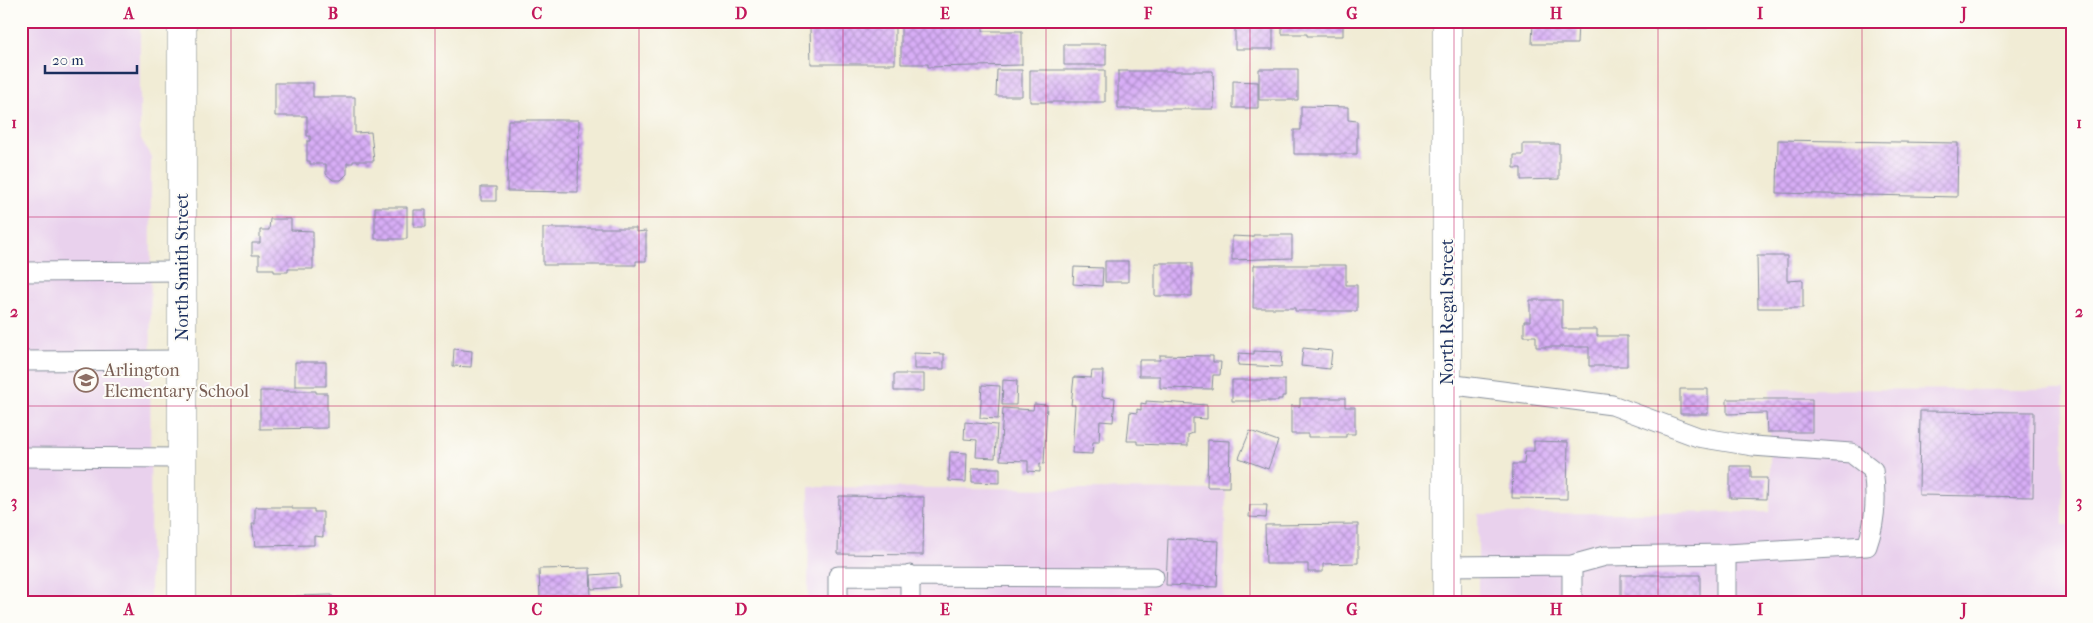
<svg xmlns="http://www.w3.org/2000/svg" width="2093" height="623" font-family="'IM FELL French Canon',serif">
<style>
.built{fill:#e9d1ed}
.building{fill:url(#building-cross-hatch)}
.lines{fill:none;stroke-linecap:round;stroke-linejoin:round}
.lane-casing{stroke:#868e9a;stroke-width:21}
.street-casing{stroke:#868e9a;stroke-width:29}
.lane{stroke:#fff;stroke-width:19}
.street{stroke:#fff;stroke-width:28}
.grid{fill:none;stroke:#c2185b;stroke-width:1;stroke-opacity:0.55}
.labels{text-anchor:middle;stroke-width:4;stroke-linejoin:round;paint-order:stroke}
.street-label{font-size:18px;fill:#1b2f5e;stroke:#fdfcf7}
.education-label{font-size:18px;fill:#785e54;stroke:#fdfcf7;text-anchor:start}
.neatline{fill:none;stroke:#c2185b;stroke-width:2}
.grid-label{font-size:16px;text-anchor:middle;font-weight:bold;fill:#c2185b}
</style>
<defs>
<pattern id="building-cross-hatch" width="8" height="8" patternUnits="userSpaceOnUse" patternTransform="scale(1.25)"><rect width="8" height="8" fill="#d8aef6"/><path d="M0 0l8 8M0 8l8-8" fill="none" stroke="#ae8eca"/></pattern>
</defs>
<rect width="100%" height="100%" fill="#fdfcf7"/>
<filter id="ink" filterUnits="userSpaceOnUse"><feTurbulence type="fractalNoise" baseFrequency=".02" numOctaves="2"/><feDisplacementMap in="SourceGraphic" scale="10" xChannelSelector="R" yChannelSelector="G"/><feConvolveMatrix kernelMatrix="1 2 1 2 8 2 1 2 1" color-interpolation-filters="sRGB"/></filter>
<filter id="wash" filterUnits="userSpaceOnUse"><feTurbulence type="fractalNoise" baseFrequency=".0096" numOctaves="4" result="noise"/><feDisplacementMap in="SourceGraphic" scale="20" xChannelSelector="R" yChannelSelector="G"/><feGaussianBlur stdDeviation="1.12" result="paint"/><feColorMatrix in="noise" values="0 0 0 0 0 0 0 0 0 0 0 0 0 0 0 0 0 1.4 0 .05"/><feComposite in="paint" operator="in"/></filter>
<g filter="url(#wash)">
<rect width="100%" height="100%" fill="#f1ecd5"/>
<path class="built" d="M21,21h119v116l11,20 -1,445h-129z
M1770,389l294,1 -1,135h9v77h-594v-88l292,-2z
M809,487l417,3 -3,112h-415z"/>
<g id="blocks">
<path class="building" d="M901,21h82v10h39v34l-94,2v-3h-27z
M1235,21h38v28h-38z
M1282,21h74v3h-13v12h-36v-2h-25z
M1533,21h45l-1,23h-45z
M1645,21h63v7h-63z
M810,28h85v36h-84z
M1064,44h42v21h-42z
M1259,69h39v31h-39z
M997,70h25v26h-26z
M1030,70h75v32h-75z
M1118,71h95l1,38h-96z
M1233,81l25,1v26h-25z
M275,83h38v14h42v36l16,-1 3,29h-21v2h-6v11l-6,6h-8l-7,-6v-10h-16v-3h-3v-20h3v-5h-3v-20h-32z
M1301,106l47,1v13l9,1v33h-63v-24h7z
M508,120h71l-1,72 -71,-1z
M1778,140l180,3 -1,54 -180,-4z
M1523,144h36v35l-38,1v-12h-7v-13h9z
M481,187h15v14h-15z
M375,207h32v32h-32z
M414,210h12v17h-12z
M270,219h21v11l22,1v38h-25v3h-14v-3h-15v-14h-7v-12h8v-13h9z
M543,228h93v4l10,-1v30h-10v4h-93z
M1253,235h39v23l-60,2v-24l21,1z
M1757,256h30v25l16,-1v28h-45z
M1105,261h23v21h-23z
M1155,263h37v33h-37z
M1254,265h92v20h11v26h-62v-3h-42z
M1074,267l29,1 -1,18 -29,-2z
M1530,300h32v29h35v7h30v30h-38v-19h-53v-11h-12v-15h6z
M1303,348l29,3 -2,18 -29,-3z
M454,349l18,2 -1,16 -18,-1z
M1254,351l28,1 -1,15 -43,-2 1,-12 15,1z
M914,353l30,1v15h-30z
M1160,355l53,1v6h8l-1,13h-7l-1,14 -52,-1v-12h-21v-16h21z
M295,362h31v24h-31z
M1092,371h11l-1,26 13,1 -2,24 -13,-1 -1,21h-6l-1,12 -20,-1 3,-48h-4l3,-28 17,1z
M894,374h30v17h-30z
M1003,380l14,1 -1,24h-14z
M1232,380h53v16h-3v3h-4v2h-46z
M982,385l18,1 -2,33 -18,-1z
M1680,389h28v25h-28z
M260,391h56v2h11v35l-67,1z
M1300,398h45v9h10v27h-9v3h-38v-3h-17v-28h9z
M1727,399h85v33h-45l-1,-19 -39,1z
M1146,401l61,4v14l-14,-1v15l-5,2v11l-51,-2v-3h-10l3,-29 7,1v-4l4,1v-7l5,1z
M1034,404l13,1 -3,59 -4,-1v9l-12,-1v-10l-28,-1 3,-52 30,2z
M1920,411l114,1 -1,85 -114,-2z
M965,422l32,3 -2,33 -19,-1 1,-17 -13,-1z
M1250,431l28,10 -10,28 -29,-11z
M1208,440l22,1 -1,46h-22z
M1534,441l34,1 -1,57 -55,-1 1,-34h11l1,-13h9z
M950,452l17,1 -1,29 -17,-1z
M1730,466h21v12h16l-1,21 -36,-1z
M972,468h28v15l-28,-1z
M839,496l85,1 -1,58 -85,-1z
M1250,505h17l-1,13 -17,-1z
M255,507h37v2h22v3h9v25l-9,-1v9l-59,1 -3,-22h3z
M1358,524v39l-35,1v8h-15v-8h-42l-1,-39z
M1168,539l51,2 -2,46 -51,-2z
M590,568l1,29 -51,1 -1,-29z
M619,573l1,14 -28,2 -1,-14z
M1621,575h79v27h-79z
M332,595v7h-36v-6z"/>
</g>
</g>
<g filter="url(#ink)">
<use href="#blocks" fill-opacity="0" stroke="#868e9a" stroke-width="1"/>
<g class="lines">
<g class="lane-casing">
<path id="lane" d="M21,272l161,-1
M21,361l161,-1
M1447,384l165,21 86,32 55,9 98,7 22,17c4,27 3,51 -6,76l-141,8
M21,457l160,1
M1447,566l125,-1 33,-9 121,-2v48
M910,575v27
M838,602v-26l316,1
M1572,602v-37"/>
</g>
<g class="street-casing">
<path id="street" d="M182,602v-581
M1447,602v-581"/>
</g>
<use href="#lane" class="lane"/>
<use href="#street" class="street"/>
</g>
</g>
<path class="grid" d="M231,21v581M435,21v581M639,21v581M843,21v581M1046,21v581M1250,21v581M1454,21v581M1658,21v581M1862,21v581M21,217h2051M21,406h2051"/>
<defs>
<g id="school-ring" transform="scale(1.25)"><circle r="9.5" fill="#fdfcf7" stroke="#8d6e63" stroke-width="1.5"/><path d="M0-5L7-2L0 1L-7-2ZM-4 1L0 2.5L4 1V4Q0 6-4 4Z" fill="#8d6e63"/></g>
</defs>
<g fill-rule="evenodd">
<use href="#school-ring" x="86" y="380"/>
</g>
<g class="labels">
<g class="street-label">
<text transform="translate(182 267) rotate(-90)" y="6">North Smith Street</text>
<text transform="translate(1447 312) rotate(-90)" y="6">North Regal Street</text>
</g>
<g class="education-label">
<text x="104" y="376">Arlington<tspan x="104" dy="21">Elementary School</tspan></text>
</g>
</g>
<rect width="2093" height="623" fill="none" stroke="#fdfcf7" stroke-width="55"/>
<path d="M45 65v8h92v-8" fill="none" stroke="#1b2f5e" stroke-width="2.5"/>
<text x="52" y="65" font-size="15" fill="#1b2f5e" stroke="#fdfcf7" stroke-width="4" paint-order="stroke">20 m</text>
<rect x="28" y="28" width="2038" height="568" class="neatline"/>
<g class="grid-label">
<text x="129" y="19">A</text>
<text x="333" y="19">B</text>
<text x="537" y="19">C</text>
<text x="741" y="19">D</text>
<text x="945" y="19">E</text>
<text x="1148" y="19">F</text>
<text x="1352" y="19">G</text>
<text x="1556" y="19">H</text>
<text x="1760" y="19">I</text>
<text x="1964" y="19">J</text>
<text x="14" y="128">1</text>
<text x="2079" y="128">1</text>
<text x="14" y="317">2</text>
<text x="2079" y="317">2</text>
<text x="14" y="507">3</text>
<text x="2079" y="507">3</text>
<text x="129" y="615">A</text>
<text x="333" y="615">B</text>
<text x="537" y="615">C</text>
<text x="741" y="615">D</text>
<text x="945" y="615">E</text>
<text x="1148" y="615">F</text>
<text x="1352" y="615">G</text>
<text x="1556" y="615">H</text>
<text x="1760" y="615">I</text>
<text x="1964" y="615">J</text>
</g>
</svg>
